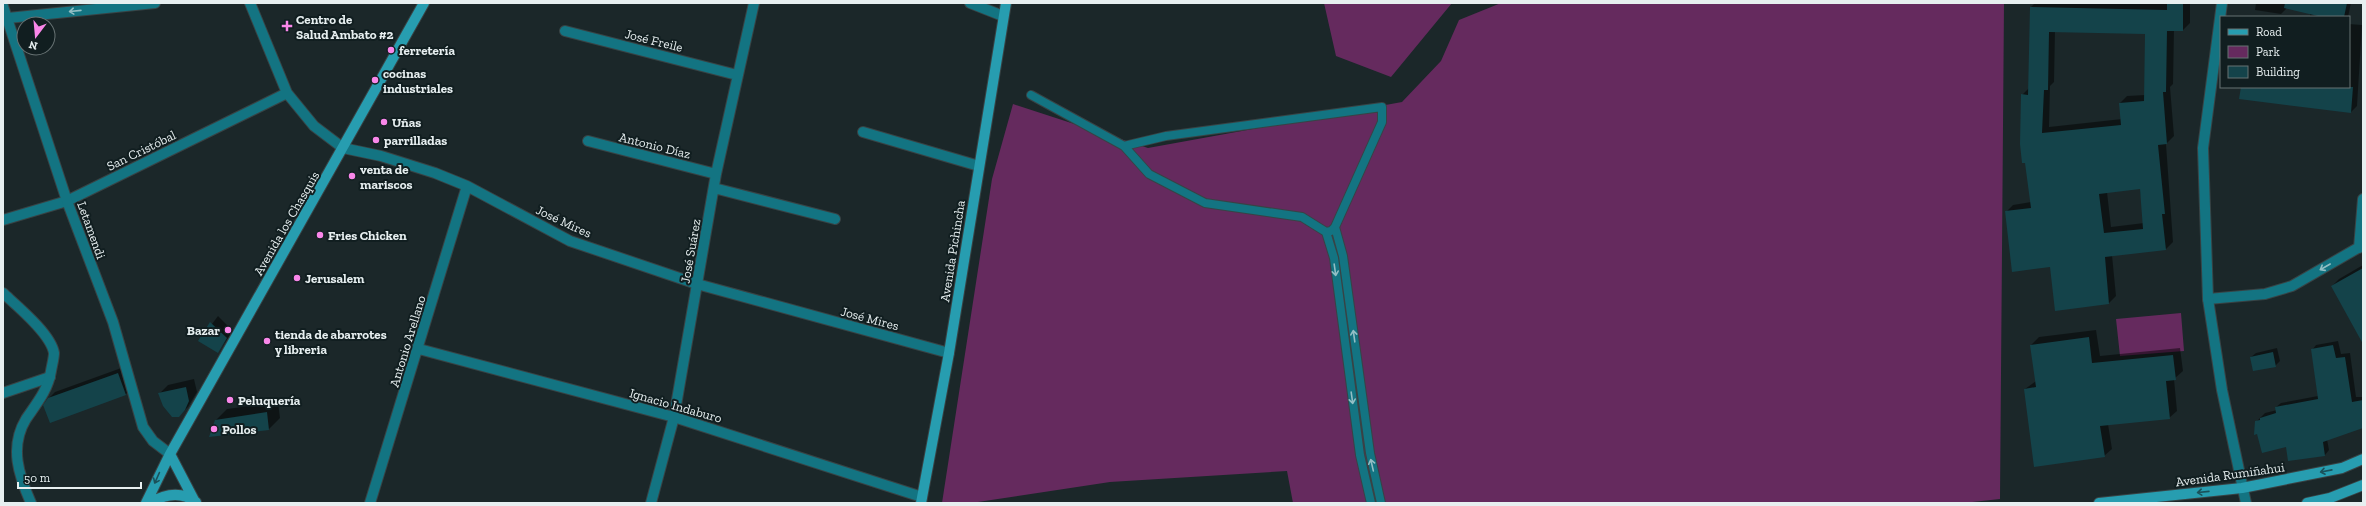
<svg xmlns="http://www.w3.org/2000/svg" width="2366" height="506" font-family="'Zilla Slab',serif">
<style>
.green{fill:#652a5e}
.shadow{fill:#0007;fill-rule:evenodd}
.building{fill:#14434a;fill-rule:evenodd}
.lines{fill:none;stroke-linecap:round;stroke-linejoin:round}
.service-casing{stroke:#384345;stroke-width:10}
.pedestrian-casing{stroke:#384345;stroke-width:12}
.minor-casing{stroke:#384345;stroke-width:12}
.tertiary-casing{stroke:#384345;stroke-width:12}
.secondary-casing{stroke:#384345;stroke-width:12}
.service{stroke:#137482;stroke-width:8}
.pedestrian{stroke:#137482;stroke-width:10}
.minor{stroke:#137482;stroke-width:10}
.tertiary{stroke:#137482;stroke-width:10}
.secondary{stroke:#279db0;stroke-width:10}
.oneway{stroke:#92bec4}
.oneway2{stroke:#1a515a}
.poi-dot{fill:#f987e9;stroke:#111e20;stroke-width:1.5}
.labels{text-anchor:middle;stroke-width:4;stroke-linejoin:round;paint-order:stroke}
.poi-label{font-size:13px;font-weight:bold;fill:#e7eff0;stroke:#111e20;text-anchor:start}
.street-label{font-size:13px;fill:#e7eff0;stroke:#111e20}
</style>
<rect width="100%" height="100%" fill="#1b2729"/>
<path class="green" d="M1324,3h128l-61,74 -55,-21z
M1501,3h503l-4,496 -37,4h-670l-6,-32 -177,11 -139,21h-29l50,-324 21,-75 135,44 254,-46 39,-41 18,-41z
M2181,313l3,38 -64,5 -4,-37z"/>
<path class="shadow" d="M2035,3h155v20l-7,7h-9l-1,54 -3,3 4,49 -8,8 7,98 -7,7 -54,6 4,41 -7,7 -53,7 -5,-44 -45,-54 7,-7 18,-3 -9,-107 7,-7 2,-81zM2055,31l91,2 -1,62 -18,1 -7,7 2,16 -73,8 1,-41 4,-4zM2140,188l4,35 -33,4 -4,-35z
M2256,3h95l-3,14h-38v-4l-23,-5 -6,6 -26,-4z
M2349,24l13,1 -5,81 -6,6 -109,-25h107z
M2363,265v77l-31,-56 7,-7z
M218,316l15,15 -15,21 -18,-12z
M2096,330l4,26 80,-8 3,23 -9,8 3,32 -8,7 -61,6 4,25 -8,7 -79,-67 11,-8 -5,-36 8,-8z
M2338,341l3,13 9,-1 6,44h7v30l-36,12 2,11 -4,5 -38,-10 -31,-23 9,-9 12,-3 -1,-3 5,-4 37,-7 -6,-46 4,-5z
M2277,348l3,13 -5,5 -24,-9 5,-4z
M124,367l8,21 -6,6 -78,5 7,-7z
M194,379l3,13 -9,15 -9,9h-7l-13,-22 9,-9z
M278,402l2,16 -12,12 -53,-9 12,-12z"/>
<path class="building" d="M2167,3h16v28h-16l-1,61h-3l4,52 -9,1 7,69h-3l4,36 -61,7 4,47 -54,7 -5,-44 -38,5 -7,-61 26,-3 -6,-45h-3l-2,-19 1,-50 7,1 2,-88 137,3zM2049,32l96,2 -1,67 -25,2 2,22 -79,8 2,-43h4zM2140,189l3,40 -39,4 -5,-39z
M2285,3h62l-3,14h-22l-38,-9z
M2241,87h112l-2,26 -112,-14z
M2363,268v76l-32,-58z
M210,322l17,16 -9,15 -20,-12z
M2089,337l3,26 81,-8 3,25 -10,1 4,38 -70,7 5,31 -71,10 -10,-78 12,-2 -6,-42z
M2333,345l3,13 9,-1 7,45 11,-2v28l-40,14 2,14 -37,5 -2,-14 -24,6 -5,-19 -3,1 1,-14 5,-1v-2l16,-5 -1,-6 43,-8 -7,-50z
M2273,352l3,15 -23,4 -3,-14z
M118,373l8,22 -76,28 -7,-18 5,-7z
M186,387l3,14 -4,9 -6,7h-7l-9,-11 -5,-13z
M267,412l2,18 -60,7 6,-17z"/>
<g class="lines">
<g class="service-casing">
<path id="service" d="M1031,95l93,51 25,28 56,29 97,14 24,15 8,26 26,197 11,48
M1124,146l42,-10 216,-29v15l-47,105 -4,4 -5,1
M1335,227l8,29 27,197 11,50"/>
</g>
<g class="pedestrian-casing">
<path id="pedestrian" d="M3,393l47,-16"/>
</g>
<g class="minor-casing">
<path id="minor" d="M250,3l37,90 27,33 29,22 38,8 54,17 32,13 103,55 127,43 252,69
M970,3l33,13
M8,18l147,-15
M565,31l172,44
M863,132l116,34
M588,141l128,33
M714,188l121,31
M3,220l64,-19 220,-108
M2359,248l4,-49
M3,293c14,13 48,41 51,60 0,5 -2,12 -3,18 -3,19 -14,32 -25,48 -17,28 -7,57 5,84
M2208,299l57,-5 27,-8 71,-41
M419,349l255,68 248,80
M370,503l97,-317
M651,503l23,-86 42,-243 38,-171"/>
</g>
<g class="tertiary-casing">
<path id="tertiary" d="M2222,3l-19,145 5,151 14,91 24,113
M3,6l64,195 46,121 30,105 10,14 17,13"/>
</g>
<g class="secondary-casing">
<path id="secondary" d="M170,454l24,46
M146,503l24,-49 254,-451
M150,503c15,-9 31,-12 46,-1
M921,503l28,-150 57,-350
M2099,503l143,-15 100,-20 21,-9
M2307,503l23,-5 33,-13"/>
</g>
<use href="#service" class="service"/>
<use href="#pedestrian" class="pedestrian"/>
<use href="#minor" class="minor"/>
<use href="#tertiary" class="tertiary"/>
<use href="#secondary" class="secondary"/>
</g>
<defs><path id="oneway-shaft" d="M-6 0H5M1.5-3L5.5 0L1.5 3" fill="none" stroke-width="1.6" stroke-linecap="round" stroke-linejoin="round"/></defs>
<g class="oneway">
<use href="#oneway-shaft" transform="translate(75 11) rotate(174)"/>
<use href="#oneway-shaft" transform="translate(2325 267) rotate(150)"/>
<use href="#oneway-shaft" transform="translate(1335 270) rotate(82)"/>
<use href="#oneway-shaft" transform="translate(1354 336) rotate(-98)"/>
<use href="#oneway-shaft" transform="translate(1352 398) rotate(82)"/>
<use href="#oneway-shaft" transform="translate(1372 465) rotate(-103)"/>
</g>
<g class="oneway2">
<use href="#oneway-shaft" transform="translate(2326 471) rotate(169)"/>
<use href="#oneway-shaft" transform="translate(157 478) rotate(114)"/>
<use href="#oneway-shaft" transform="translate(2203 492) rotate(174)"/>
</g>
<g class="poi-dot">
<path d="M285 20h4v4h4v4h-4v4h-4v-4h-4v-4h4z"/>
<circle cx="391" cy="50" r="4"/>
<circle cx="375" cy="80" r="4"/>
<circle cx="384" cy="122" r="4"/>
<circle cx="376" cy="140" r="4"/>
<circle cx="352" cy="176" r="4"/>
<circle cx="320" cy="235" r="4"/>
<circle cx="297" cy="278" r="4"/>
<circle cx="228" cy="330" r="4"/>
<circle cx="267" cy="341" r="4"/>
<circle cx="230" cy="400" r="4"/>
<circle cx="214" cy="429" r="4"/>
</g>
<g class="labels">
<g class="poi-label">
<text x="296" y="24">Centro de<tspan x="296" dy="15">Salud Ambato #2</tspan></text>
<text x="399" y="55">ferretería</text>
<text x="383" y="78">cocinas<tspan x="383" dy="15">industriales</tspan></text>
<text x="392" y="127">Uñas</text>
<text x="384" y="145">parrilladas</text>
<text x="360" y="174">venta de<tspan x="360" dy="15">mariscos</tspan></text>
<text x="328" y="240">Fries Chicken</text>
<text x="305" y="283">Jerusalem</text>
<text x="220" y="335" text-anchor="end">Bazar</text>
<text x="275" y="339">tienda de abarrotes<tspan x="275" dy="15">y libreria</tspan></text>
<text x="238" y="405">Peluquería</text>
<text x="222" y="434">Pollos</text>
</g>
<g class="street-label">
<text transform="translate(654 40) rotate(14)" y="5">José Freile</text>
<text transform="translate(655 145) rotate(14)" y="5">Antonio Díaz</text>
<text transform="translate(141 150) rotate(-26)" y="5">San Cristóbal</text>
<text transform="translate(564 221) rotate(25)" y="5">José Mires</text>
<text transform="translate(286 223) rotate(-60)" y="5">Avenida los Chasquis</text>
<text transform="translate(92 230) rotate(70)" y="5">Letamendi</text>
<text transform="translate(690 251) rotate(-80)" y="5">José Suárez</text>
<text transform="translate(952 251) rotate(-81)" y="5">Avenida Pichincha</text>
<text transform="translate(870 318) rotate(15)" y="5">José Mires</text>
<text transform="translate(407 341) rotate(-73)" y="5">Antonio Arellano</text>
<text transform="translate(676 405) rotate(16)" y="5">Ignacio Indaburo</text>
<text transform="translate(2230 474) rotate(-8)" y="5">Avenida Rumiñahui</text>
</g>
</g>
<rect width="2366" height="506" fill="none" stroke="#e7eff0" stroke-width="8"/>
<rect x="2220" y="16" width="130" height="72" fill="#111e20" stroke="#677273"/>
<rect x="2228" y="29" width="20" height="6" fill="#279db0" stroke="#677273"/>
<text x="2256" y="36" font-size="12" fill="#e7eff0">Road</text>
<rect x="2228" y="46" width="20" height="12" fill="#652a5e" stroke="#677273"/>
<text x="2256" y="56" font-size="12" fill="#e7eff0">Park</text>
<rect x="2228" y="66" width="20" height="12" fill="#14434a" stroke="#677273"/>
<text x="2256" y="76" font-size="12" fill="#e7eff0">Building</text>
<g transform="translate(36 36) rotate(196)"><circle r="19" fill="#111e20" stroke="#677273"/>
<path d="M0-3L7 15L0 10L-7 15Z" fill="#f987e9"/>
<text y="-6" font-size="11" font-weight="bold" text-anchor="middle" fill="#e7eff0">N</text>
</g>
<path d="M18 482v6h123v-6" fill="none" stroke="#e7eff0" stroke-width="2"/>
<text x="24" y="482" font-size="12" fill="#e7eff0" stroke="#111e20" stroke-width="3" paint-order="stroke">50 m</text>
</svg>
